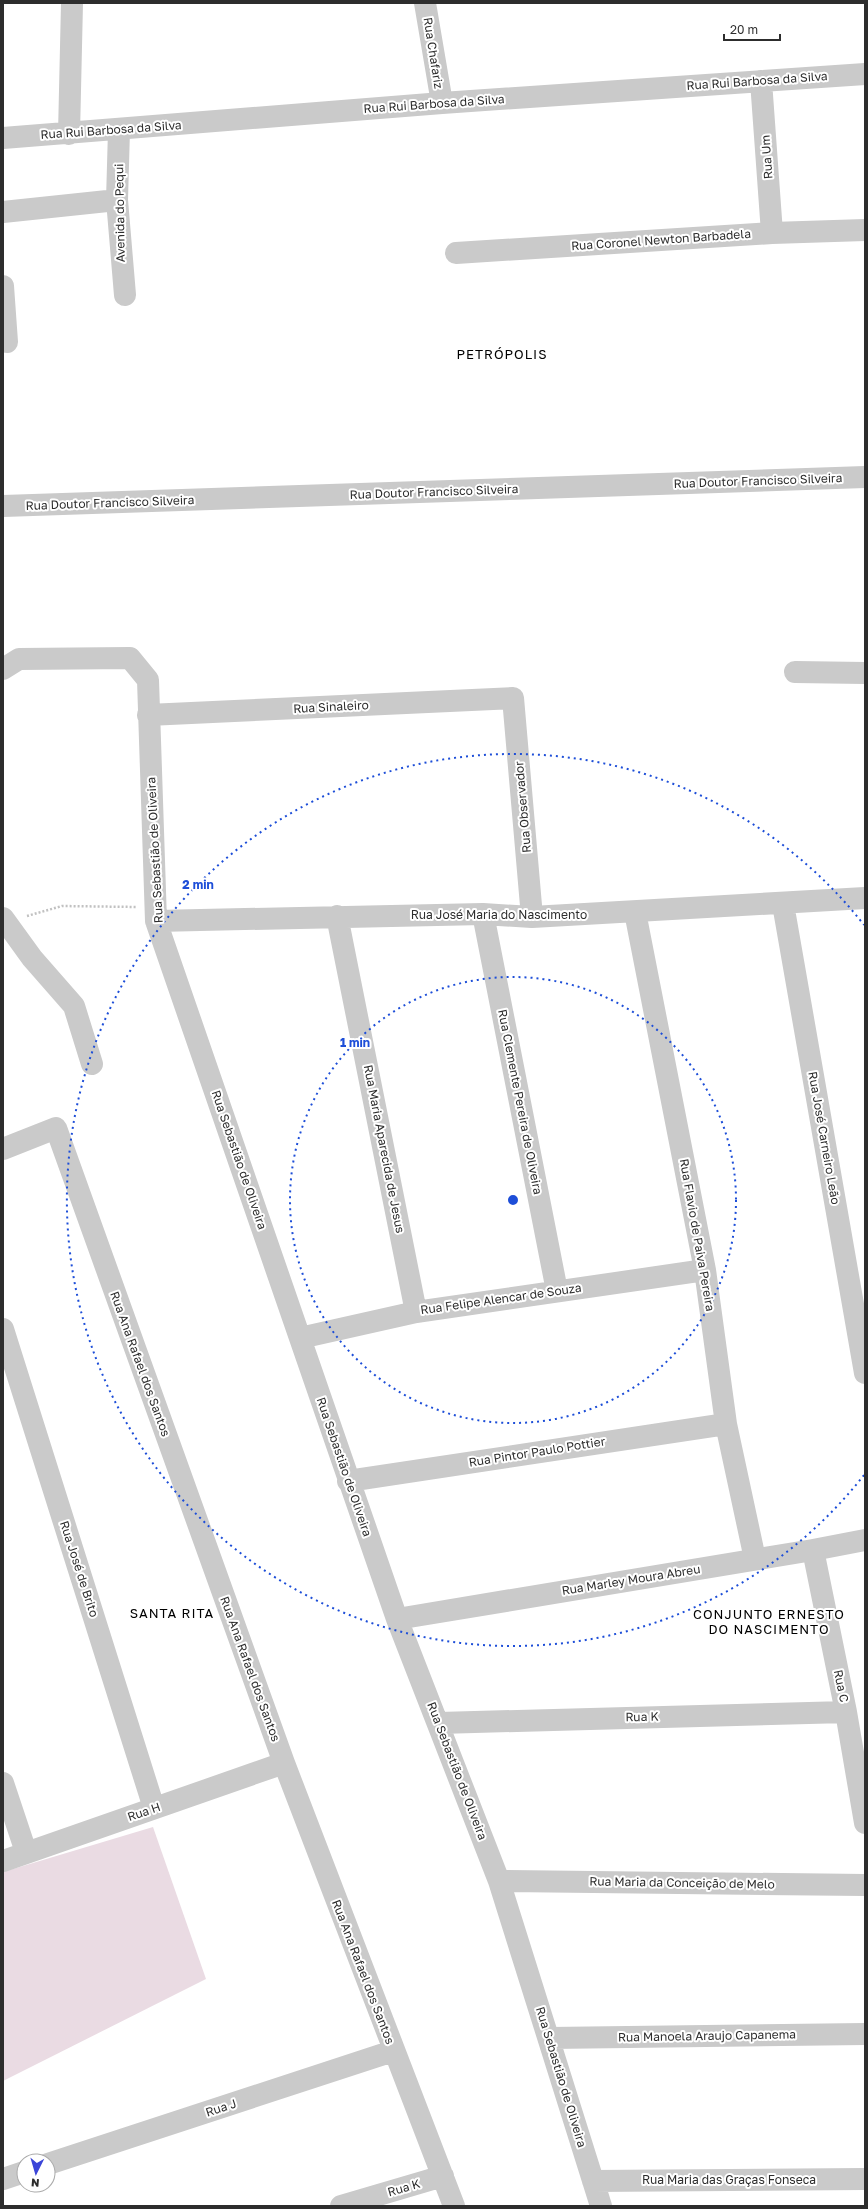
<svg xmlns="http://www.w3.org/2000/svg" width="868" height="2209" font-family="'Golos Text',sans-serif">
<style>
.garden{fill:#eadbe3}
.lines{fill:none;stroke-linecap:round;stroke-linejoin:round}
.path{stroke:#c1c1c1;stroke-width:2.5;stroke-dasharray:2 2;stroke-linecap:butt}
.minor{stroke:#cacaca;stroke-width:22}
.ring{fill:none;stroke:#1d4ed8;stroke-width:2;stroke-dasharray:2 4}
.labels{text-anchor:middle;stroke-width:4;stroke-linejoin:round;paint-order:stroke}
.street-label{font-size:12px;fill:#2d2d2d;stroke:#fff}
.neighbourhood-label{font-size:13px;letter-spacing:1px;fill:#000;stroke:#fff}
.centre{fill:#1d4ed8;stroke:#fff;stroke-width:2}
.ring-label{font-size:12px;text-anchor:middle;font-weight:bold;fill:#1d4ed8;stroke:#fff;stroke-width:4;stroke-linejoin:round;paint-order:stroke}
</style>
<rect width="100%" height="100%" fill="#fff"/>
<path class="garden" d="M153,1827l53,152 -203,102v-209z"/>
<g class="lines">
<path class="path" d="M27,916l35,-10 75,1"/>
<path class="minor" d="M425,3l17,100
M761,81l11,152
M119,130l-2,70 8,95
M69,134l3,-131
M3,138l439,-35 423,-29
M3,212l114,-12
M456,253l316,-20 93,-3
M3,286l4,56
M3,506l862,-29
M3,669l16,-10 111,-1 18,22 8,241 241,698 102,262 102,325
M795,672l70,1
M148,715l365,-17 19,219
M783,904l82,469
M635,912l70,358 21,154 29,135
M483,914l74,377
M337,916l79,396
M3,918l29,40 42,48 18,58
M156,921l327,-7 49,3 333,-19
M3,1149l53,-21 228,635 170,443
M3,1329l151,479
M300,1338l116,-26 289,-42
M348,1481l378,-57
M813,1550l33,162 19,111
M397,1619l416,-69 52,-10
M439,1723l407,-11
M3,1783l23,69
M3,1861l281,-98
M499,1881l366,4
M550,2038l315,-4
M48,2164l345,-113
M3,2179l21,-7
M593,2181l272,-2
M341,2206l102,-30"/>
</g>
<g class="ring">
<circle cx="513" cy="1200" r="223"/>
<path d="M864 1475A446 446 0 1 1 864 925"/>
</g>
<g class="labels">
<g class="street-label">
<text transform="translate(433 53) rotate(81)" y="4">Rua Chafariz</text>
<text transform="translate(757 81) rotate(-4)" y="4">Rua Rui Barbosa da Silva</text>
<text transform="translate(434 104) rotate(-4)" y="4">Rua Rui Barbosa da Silva</text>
<text transform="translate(111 130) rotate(-4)" y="4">Rua Rui Barbosa da Silva</text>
<text transform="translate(767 157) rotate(-94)" y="4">Rua Um</text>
<text transform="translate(120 213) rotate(-91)" y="4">Avenida do Pequi</text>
<text transform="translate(661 240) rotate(-4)" y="4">Rua Coronel Newton Barbadela</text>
<text transform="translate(758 481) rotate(-2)" y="4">Rua Doutor Francisco Silveira</text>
<text transform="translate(434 492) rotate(-2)" y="4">Rua Doutor Francisco Silveira</text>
<text transform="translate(110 503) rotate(-2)" y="4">Rua Doutor Francisco Silveira</text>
<text transform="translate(331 707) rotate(-3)" y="4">Rua Sinaleiro</text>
<text transform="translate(523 807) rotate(-95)" y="4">Rua Observador</text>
<text transform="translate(155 850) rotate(-93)" y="4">Rua Sebastião de Oliveira</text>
<text x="499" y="919">Rua José Maria do Nascimento</text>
<text transform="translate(520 1102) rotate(79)" y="4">Rua Clemente Pereira de Oliveira</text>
<text transform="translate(824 1138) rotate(80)" y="4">Rua José Carneiro Leão</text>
<text transform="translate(384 1149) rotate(79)" y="4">Rua Maria Aparecida de Jesus</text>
<text transform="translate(239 1160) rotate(71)" y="4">Rua Sebastião de Oliveira</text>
<text transform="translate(697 1235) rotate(80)" y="4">Rua Flavio de Paiva Pereira</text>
<text transform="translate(501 1299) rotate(-8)" y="4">Rua Felipe Alencar de Souza</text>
<text transform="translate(140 1364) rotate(70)" y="4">Rua Ana Rafael dos Santos</text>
<text transform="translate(537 1452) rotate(-9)" y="4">Rua Pintor Paulo Pottier</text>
<text transform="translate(344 1467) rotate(71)" y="4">Rua Sebastião de Oliveira</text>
<text transform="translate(79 1569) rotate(72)" y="4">Rua José de Brito</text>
<text transform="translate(631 1580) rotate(-9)" y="4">Rua Marley Moura Abreu</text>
<text transform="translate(250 1669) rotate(70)" y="4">Rua Ana Rafael dos Santos</text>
<text transform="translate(841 1686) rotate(78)" y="4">Rua C</text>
<text transform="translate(642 1717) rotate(-1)" y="4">Rua K</text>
<text transform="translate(457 1771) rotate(69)" y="4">Rua Sebastião de Oliveira</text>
<text transform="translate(144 1812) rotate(-19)" y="4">Rua H</text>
<text transform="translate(682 1883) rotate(1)" y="4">Rua Maria da Conceição de Melo</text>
<text transform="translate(363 1972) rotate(69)" y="4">Rua Ana Rafael dos Santos</text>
<text transform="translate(707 2036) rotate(-1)" y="4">Rua Manoela Araujo Capanema</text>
<text transform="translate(561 2077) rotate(73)" y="4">Rua Sebastião de Oliveira</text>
<text transform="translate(221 2108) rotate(-18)" y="4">Rua J</text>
<text x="729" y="2184">Rua Maria das Graças Fonseca</text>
<text transform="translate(404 2188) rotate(-16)" y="4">Rua K</text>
</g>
<g class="neighbourhood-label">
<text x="502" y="359">PETRÓPOLIS</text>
<text x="172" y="1618">SANTA RITA</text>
<text x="769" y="1619">CONJUNTO ERNESTO<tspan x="769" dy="15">DO NASCIMENTO</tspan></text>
</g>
</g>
<circle cx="513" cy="1200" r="6" class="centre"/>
<g class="ring-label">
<text x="198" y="889">2 min</text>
<text x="355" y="1047">1 min</text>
</g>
<rect width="868" height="2209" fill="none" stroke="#2d2d2d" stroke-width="8"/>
<g transform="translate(36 2173) rotate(185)"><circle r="19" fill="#ffffff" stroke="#ababab"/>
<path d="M0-3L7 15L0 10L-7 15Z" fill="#3b45d8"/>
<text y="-6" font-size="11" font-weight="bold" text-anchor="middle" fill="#2d2d2d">N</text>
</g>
<path d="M724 34v6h56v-6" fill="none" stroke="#2d2d2d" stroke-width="2"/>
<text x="730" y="34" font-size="12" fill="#2d2d2d" stroke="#ffffff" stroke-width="3" paint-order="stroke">20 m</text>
</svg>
